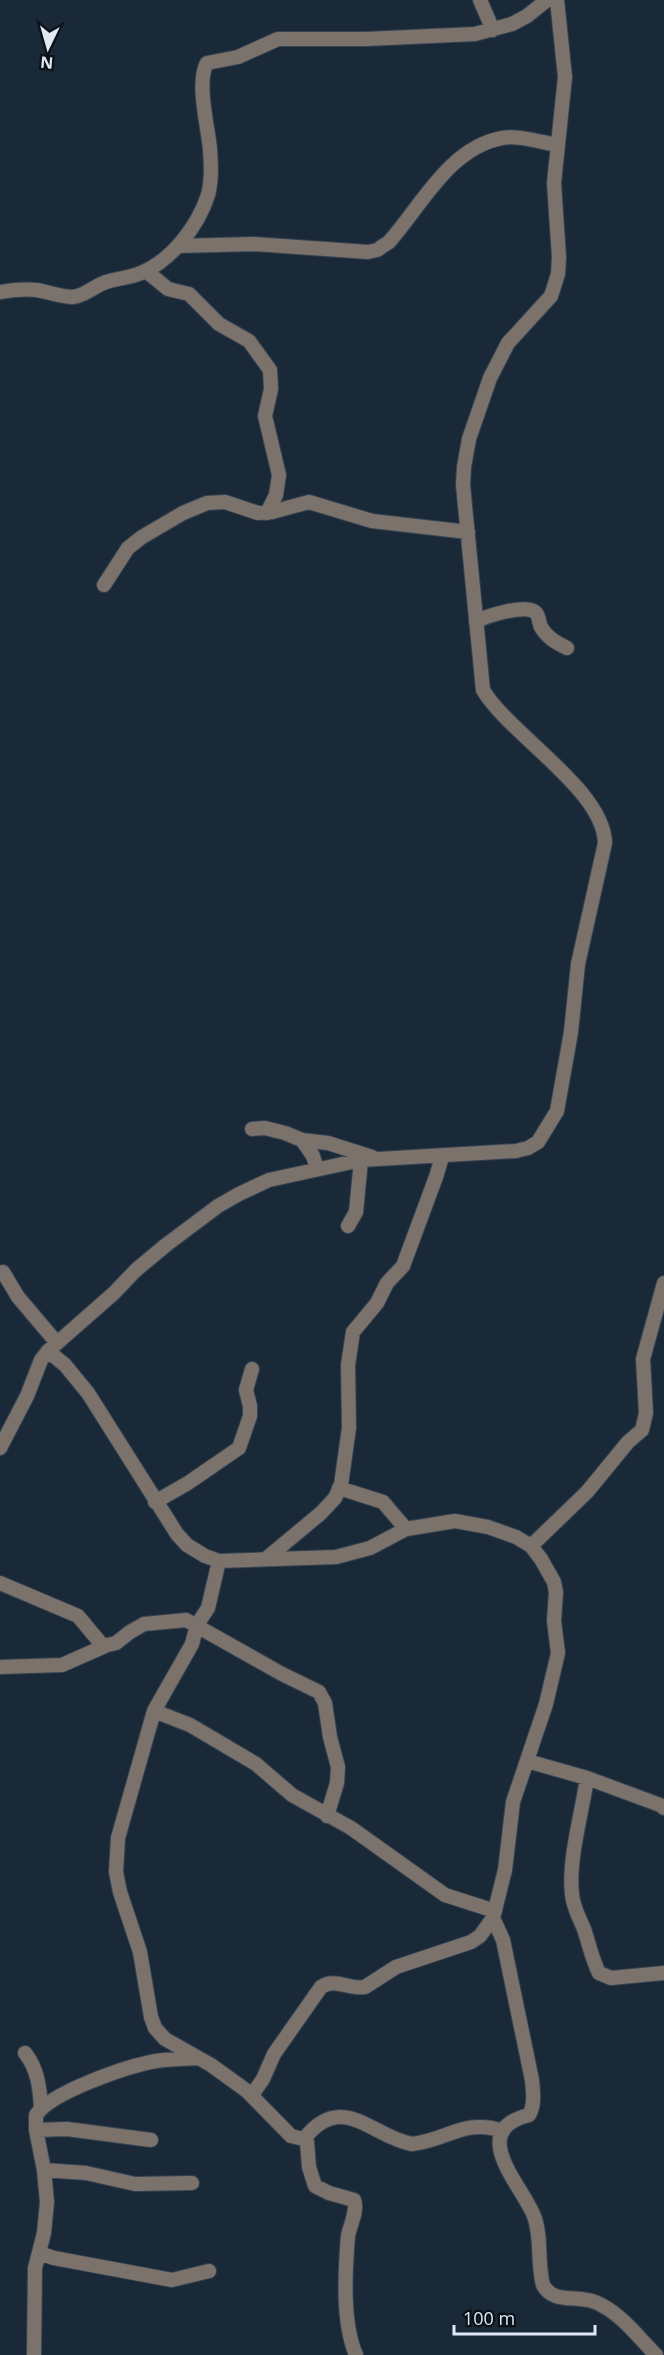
<svg xmlns="http://www.w3.org/2000/svg" width="664" height="2355" font-family="'Open Sans',sans-serif">
<style>
.lines{fill:none;stroke-linecap:round;stroke-linejoin:round}
.minor-casing{stroke:#364452;stroke-width:16}
.minor{stroke:#7c726c;stroke-width:14}
</style>
<rect width="100%" height="100%" fill="#1a2938"/>
<g class="lines">
<g class="minor-casing">
<path id="minor" d="M480,0l13,30
M178,246l76,-2 114,8 9,-2 12,-8c33,-37 60,-94 113,-104 17,-3 38,4 55,7
M146,271l22,18 21,5 30,30 30,17 21,29 1,19 -6,27 14,59 -3,20 -9,18
M0,292c12,-2 25,-3 37,-2 11,2 24,7 36,7 12,-1 21,-11 33,-15 12,-4 23,-4 35,-9 31,-13 57,-47 67,-78 4,-15 3,-31 2,-46 -2,-22 -14,-67 -3,-86l31,-6 40,-18h88l109,-5 37,-10 15,-8 20,-16
M104,585l24,-37 14,-11 41,-24 24,-10 18,-1 33,11 14,-1 37,-10 63,19 96,11
M476,622c9,-6 51,-19 60,-9 3,3 3,10 5,14 6,11 16,16 26,21
M252,1129l13,-1 20,5 17,7 26,3 44,14
M302,1140l11,16 4,13
M348,1226l8,-14 5,-52
M3,1272l15,25 39,46
M48,1351l17,14 23,28 89,141 10,11 18,11 14,5 117,-4 34,-9 36,-19 49,-8 33,6 28,10 15,9 10,13 13,23 2,10 -2,29 4,32 -12,51 -33,98 -8,68 -12,48 -13,18 -9,6 -75,25 -31,20c-16,3 -30,-10 -44,0l-47,67 -11,25 -11,16
M0,1448l27,-52 14,-36 7,-9 66,-58 22,-23 30,-25 52,-39 21,-12 30,-14 92,-20 155,-9 12,-3 10,-6 19,-31 14,-79 7,-68 27,-121c-1,-53 -96,-109 -122,-153l-20,-205 1,-18 5,-28 21,-61 18,-35 43,-47 7,-22 1,-17 -5,-74 11,-106 -8,-77
M339,1488l44,14 23,27
M155,1502l33,-19 51,-35 11,-32v-10l-4,-16 6,-21
M531,1546l56,-54 41,-50 14,-12 4,-17 -3,-54 21,-76
M267,1558l54,-45 14,-15 6,-13 8,-57 -1,-63 5,-33 24,-29 10,-20 16,-17 33,-89 6,-20
M219,1561l-11,47 -11,17 -5,19 -38,67 -36,127 -2,34 4,20 20,60 11,65 4,11 10,11 46,26 36,26 44,45 13,3 3,3 2,25 6,19 14,7 25,7c4,11 -4,25 -6,36 -3,36 -6,86 8,119
M0,1583l78,33 25,30 13,-3 14,-11 14,-8 42,-4 96,54 37,18 6,11 5,34 8,30 -1,16 -10,33
M0,1667l62,-2 43,-19
M154,1711l36,14 66,39 36,31 59,33 94,67 50,16
M527,1761l60,17 73,27 4,3
M587,1778c-5,35 -19,82 -15,116 1,13 7,23 12,35 5,15 8,30 15,44l12,5 53,-5
M493,1918l10,22 29,140c1,12 3,25 -3,35 -63,16 -7,70 5,101 8,21 3,47 9,69 10,19 34,10 52,17 25,10 43,35 61,53
M25,2053c13,16 15,36 16,56
M36,2130l31,-1 84,11
M304,2139c38,-49 68,-2 108,5 36,-4 52,-26 91,-13
M44,2170l42,3 49,11 57,-1
M39,2253l15,5 118,22 37,-9
M34,2355l1,-87 9,-35 3,-31 -3,-32 -8,-40v-15c15,-23 92,-49 120,-54 14,-2 28,-2 42,-3"/>
</g>
<use href="#minor" class="minor"/>
</g>
<g transform="translate(48 48) rotate(185)" stroke="#0a1118" stroke-width="4.5" paint-order="stroke">
<path d="M0-4.5L10 22L0 15L-10 22Z" fill="#dfe9f3"/>
<text y="-9" font-size="16" font-weight="bold" text-anchor="middle" fill="#dfe9f3">N</text>
</g>
<path d="M454 2325v9h141v-9" fill="none" stroke="#dfe9f3" stroke-width="3"/>
<text x="463" y="2325" font-size="18" fill="#dfe9f3" stroke="#0a1118" stroke-width="4.5" paint-order="stroke">100 m</text>
</svg>
